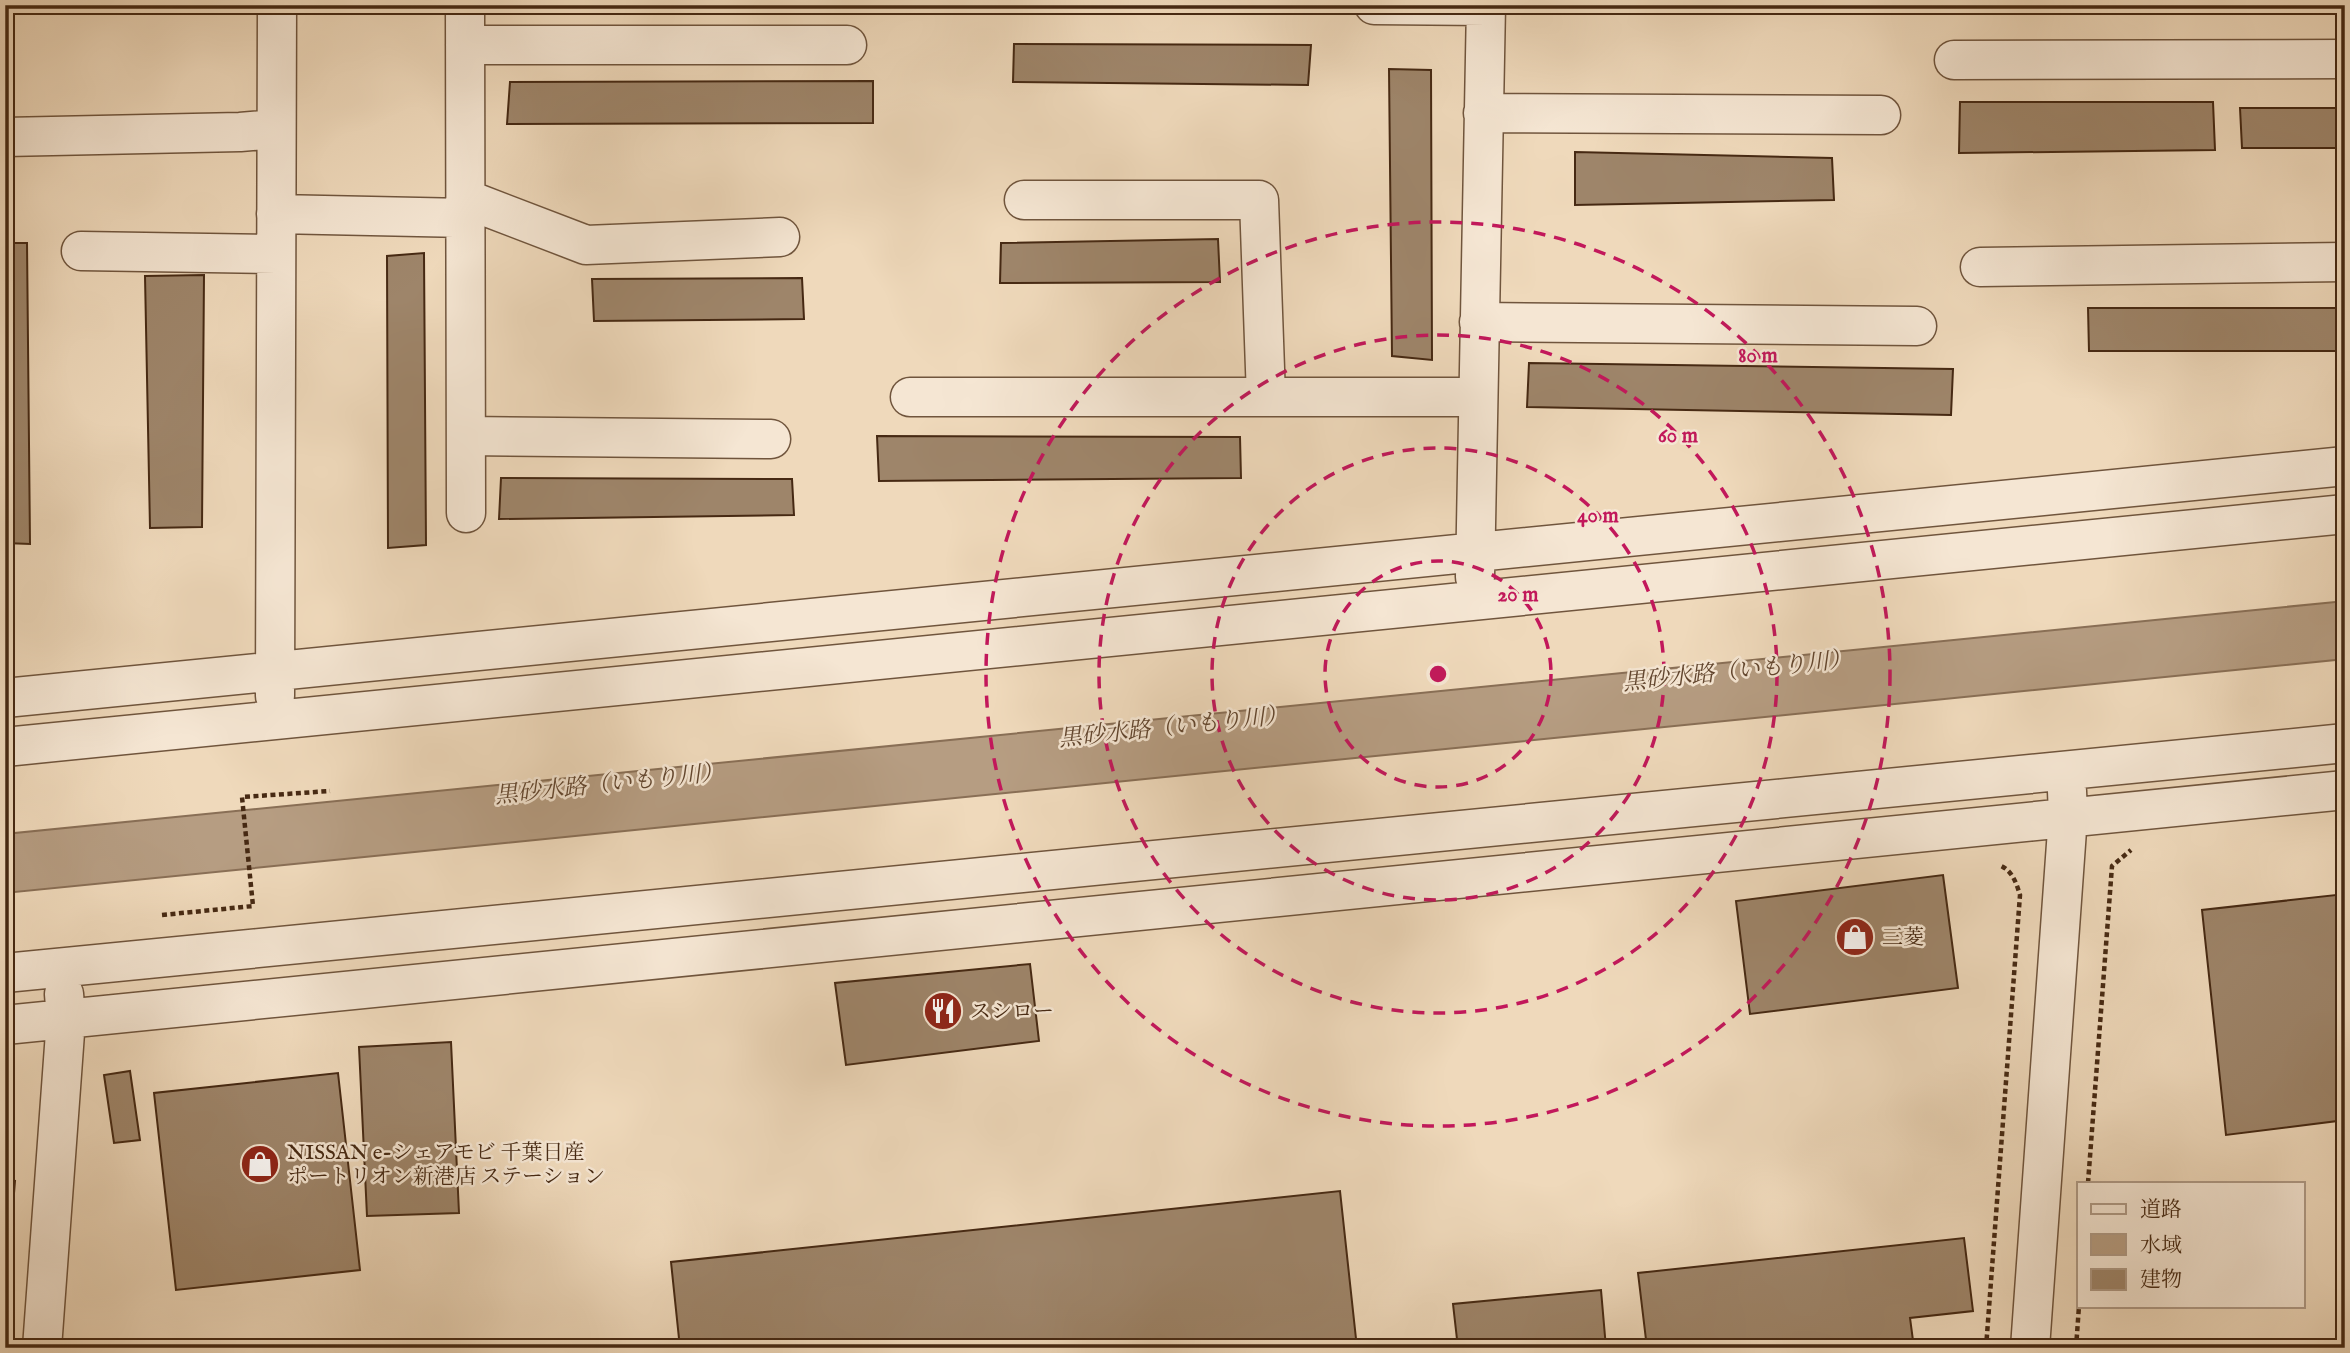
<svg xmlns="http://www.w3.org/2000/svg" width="2350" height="1353" font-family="'IM FELL English','Noto Serif JP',serif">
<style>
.water{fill:#b69d82;stroke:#896f56;stroke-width:2}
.building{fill:#9e856a;stroke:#462913;stroke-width:2}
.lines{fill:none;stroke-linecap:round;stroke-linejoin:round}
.minor-casing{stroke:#70553d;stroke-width:41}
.path{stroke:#462913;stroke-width:4.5;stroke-dasharray:5 3.5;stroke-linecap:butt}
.minor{stroke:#f5e6d3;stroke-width:38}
.ring{fill:none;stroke:#c2185b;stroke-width:3.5;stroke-dasharray:12 9}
.labels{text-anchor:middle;stroke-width:5;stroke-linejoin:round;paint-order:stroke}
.poi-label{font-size:21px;fill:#462913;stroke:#f5e6d3;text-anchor:start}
.water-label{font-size:23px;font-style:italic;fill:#62462f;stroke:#f5e6d3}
.centre{fill:#c2185b;stroke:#f5e6d3;stroke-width:3.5}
.ring-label{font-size:21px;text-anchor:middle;font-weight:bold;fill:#c2185b;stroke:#f5e6d3;stroke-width:5;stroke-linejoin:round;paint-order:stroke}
</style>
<rect width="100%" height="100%" fill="#efd9bb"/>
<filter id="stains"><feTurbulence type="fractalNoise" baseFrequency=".00286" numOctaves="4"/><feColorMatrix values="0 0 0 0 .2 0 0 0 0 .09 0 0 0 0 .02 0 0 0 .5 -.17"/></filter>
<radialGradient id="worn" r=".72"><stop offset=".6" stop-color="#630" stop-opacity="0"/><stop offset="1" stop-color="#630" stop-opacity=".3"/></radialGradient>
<path class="water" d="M2345,601v58l-2340,234v-59z"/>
<path class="building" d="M1014,44l297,1 -3,40 -295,-3z
M1389,69l42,1 1,290 -40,-4z
M873,81v42l-366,1 3,-42z
M1960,102h253l2,48 -256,3z
M2240,108h105v40h-103z
M1575,152l257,6 2,42 -259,5z
M1218,239l2,43 -220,1 1,-40z
M5,243h22l3,301 -25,-1z
M424,253l2,292 -38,3 -1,-292z
M204,275l-2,252 -52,1 -5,-252z
M802,278l2,41 -210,2 -2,-42z
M2088,308h257v43h-256z
M1529,363l424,6 -2,46 -424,-8z
M877,436l363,1 1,41 -362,3z
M501,478l291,1 2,36 -295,4z
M1943,875l15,113 -208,26 -14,-113z
M2345,894v226l-119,15 -24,-225z
M1030,964l9,77 -193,24 -11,-82z
M451,1042l8,171 -92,3 -8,-169z
M130,1071l10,69 -26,3 -10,-68z
M338,1073l22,197 -184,20 -22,-197z
M5,1180l10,1 -10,123z
M1340,1191l17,157h-677l-9,-86z
M1964,1238l9,73 -63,7 4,30h-267l-9,-75z
M1601,1290l5,58h-148l-5,-44z"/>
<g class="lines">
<g class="minor-casing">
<path id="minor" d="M465,5l1,508
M1374,5l112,1
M465,45h382
M1954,60l391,-1
M1483,113l398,2
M5,137l235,-5 36,-3
M466,199l120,46 194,-8
M1024,200h235l7,197
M276,214l190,4
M81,251l195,3
M1980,267l365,-5
M1479,322l438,4
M910,397h568
M466,436l305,3
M1475,577l11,-572
M275,696l2,-691
M5,698l2340,-232
M5,747l2340,-233
M5,973l2340,-230
M5,1025l2340,-235
M42,1348l24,-329 -2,-25
M2030,1348l38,-532 -1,-25"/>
</g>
<path class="path" d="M162,915l91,-9 -11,-109 88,-6
M2088,1183l24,-317 19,-16
M1986,1348l34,-453c-4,-13 -8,-25 -21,-30
M2076,1348l3,-42"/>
<use href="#minor" class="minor"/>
</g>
<g class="ring">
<circle cx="1438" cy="674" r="113"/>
<circle cx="1438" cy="674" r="226"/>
<circle cx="1438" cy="674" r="339"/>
<circle cx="1438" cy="674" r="452"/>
</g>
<defs>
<g id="shop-disc" transform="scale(2.0125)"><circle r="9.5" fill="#8f2418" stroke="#f5e6d3"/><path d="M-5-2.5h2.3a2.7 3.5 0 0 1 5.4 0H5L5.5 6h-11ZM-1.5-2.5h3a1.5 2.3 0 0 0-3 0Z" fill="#fff"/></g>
<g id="restaurant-disc" transform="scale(2.0125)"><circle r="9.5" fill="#8f2418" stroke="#f5e6d3"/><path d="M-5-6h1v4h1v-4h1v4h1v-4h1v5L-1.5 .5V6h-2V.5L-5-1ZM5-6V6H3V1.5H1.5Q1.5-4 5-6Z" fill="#fff"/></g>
</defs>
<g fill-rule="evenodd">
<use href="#shop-disc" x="1855" y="937"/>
<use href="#restaurant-disc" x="943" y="1011"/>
<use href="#shop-disc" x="260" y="1164"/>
</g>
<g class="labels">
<g class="poi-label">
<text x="1882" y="944">三菱</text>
<text x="970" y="1018">スシロー</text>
<text x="287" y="1159">NISSAN e-シェアモビ 千葉日産<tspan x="287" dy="24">ポートリオン新港店 ステーション</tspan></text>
</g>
<g class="water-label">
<text transform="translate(1737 670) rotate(-6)" y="8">黒砂水路（いもり川）</text>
<text transform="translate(1173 726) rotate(-6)" y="8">黒砂水路（いもり川）</text>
<text transform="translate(609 783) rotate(-6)" y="8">黒砂水路（いもり川）</text>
</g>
</g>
<circle cx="1438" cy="674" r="10" class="centre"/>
<g class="ring-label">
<text x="1758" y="362">80 m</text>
<text x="1678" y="442">60 m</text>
<text x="1598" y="522">40 m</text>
<text x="1518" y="601">20 m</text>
</g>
<rect width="2350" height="1353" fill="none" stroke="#efd9bb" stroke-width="28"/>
<rect x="7" y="7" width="2336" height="1339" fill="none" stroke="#462913" stroke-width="3.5"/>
<rect x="14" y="14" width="2322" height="1325" fill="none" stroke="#462913" stroke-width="2"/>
<rect x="2077" y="1182" width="228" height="126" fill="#f5e6d3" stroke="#af9a86" stroke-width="2"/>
<rect x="2091" y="1204" width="35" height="10" fill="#f5e6d3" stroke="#af9a86" stroke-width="2"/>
<text x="2140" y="1216" font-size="21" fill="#462913">道路</text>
<rect x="2091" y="1234" width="35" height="21" fill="#b69d82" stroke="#af9a86" stroke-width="2"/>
<text x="2140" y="1252" font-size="21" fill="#462913">水域</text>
<rect x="2091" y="1269" width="35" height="21" fill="#9e856a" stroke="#af9a86" stroke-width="2"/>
<text x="2140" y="1286" font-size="21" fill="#462913">建物</text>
<rect width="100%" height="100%" filter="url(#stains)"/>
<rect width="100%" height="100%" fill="url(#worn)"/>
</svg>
